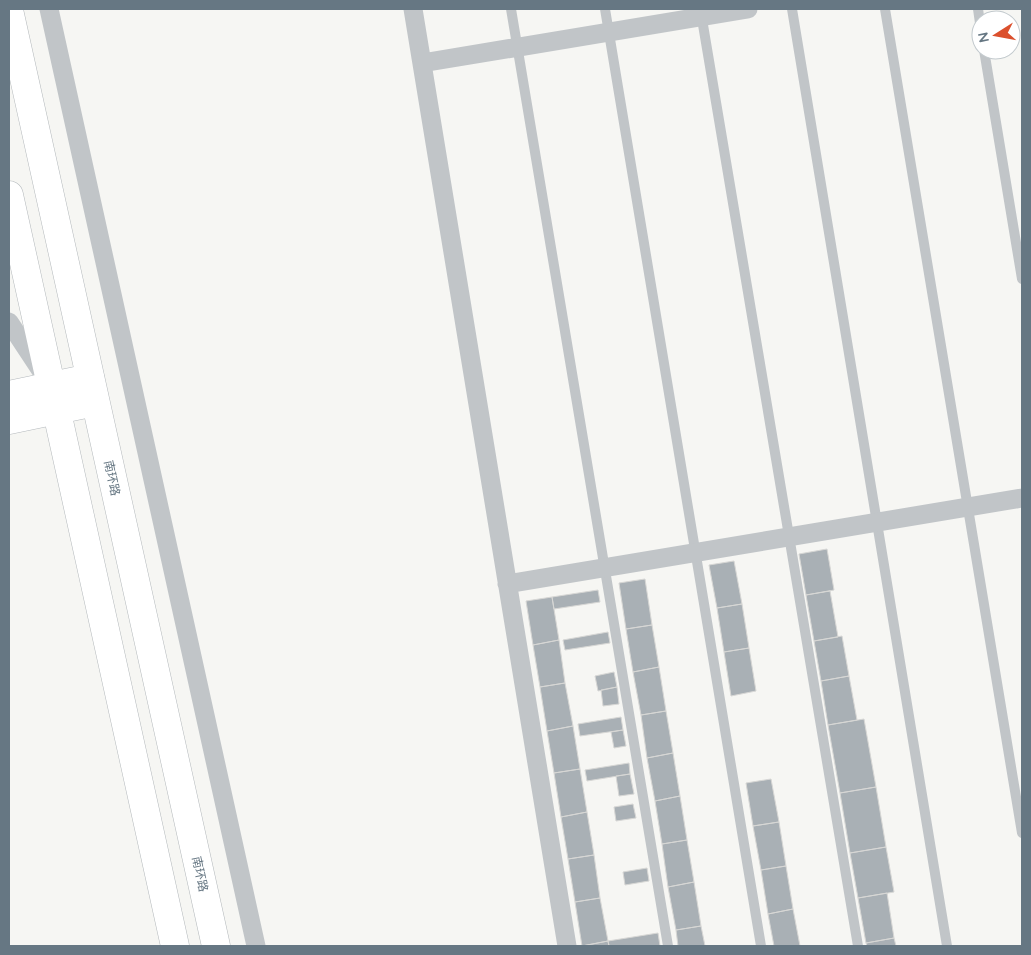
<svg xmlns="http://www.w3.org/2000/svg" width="1031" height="955" font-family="Quicksand,'Noto Sans SC',sans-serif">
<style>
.building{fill:#a9b0b5;stroke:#d7d7d5}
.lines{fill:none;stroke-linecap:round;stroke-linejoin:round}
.secondary-casing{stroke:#b4b9bd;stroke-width:29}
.primary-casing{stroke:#b4b9bc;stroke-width:29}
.lane{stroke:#c1c5c8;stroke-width:10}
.street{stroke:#c1c5c8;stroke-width:19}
.secondary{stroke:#fff;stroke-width:28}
.primary{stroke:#fff;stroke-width:28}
.labels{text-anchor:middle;stroke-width:5;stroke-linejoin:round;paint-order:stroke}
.street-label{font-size:12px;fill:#667783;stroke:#fff}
</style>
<rect width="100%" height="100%" fill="#f6f6f3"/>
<path class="building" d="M827,549l7,41 -28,5 -7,-41z
M734,561l8,43 -25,4 -8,-43z
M645,579l7,46 -26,4 -7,-46z
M598,590l2,12 -46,7 -2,-12z
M830,591l8,46 -24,4 -8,-46z
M552,597l7,43 -26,5 -7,-44z
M742,604l7,44 -25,4 -7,-44z
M652,625l7,42 -26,5 -7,-43z
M608,632l2,11 -45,7 -2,-10z
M842,636l7,40 -28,5 -7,-40z
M559,640l6,43 -25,4 -7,-42z
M749,648l7,43 -25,5 -7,-44z
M659,667l7,44 -25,4 -8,-43z
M614,672l3,15 -19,4 -3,-15z
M849,676l8,44 -29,5 -7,-44z
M565,683l8,43 -26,5 -7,-44z
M617,687l2,17 -16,2 -2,-16z
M666,711l7,42 -26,5 -6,-43z
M621,717l2,13 -43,6 -2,-12z
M864,719l12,68 -36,6 -12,-68z
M573,726l7,43 -26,4 -7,-42z
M623,730l3,16 -12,2 -3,-16z
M673,753l7,43 -25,5 -8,-43z
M629,763l1,11 -43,7 -2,-11z
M580,769l7,43 -26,5 -7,-44z
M630,774l4,20 -15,2 -3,-20z
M771,779l8,43 -26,4 -7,-43z
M876,787l10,60 -36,6 -10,-60z
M680,796l7,44 -25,4 -7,-43z
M633,804l3,14 -20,3 -2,-14z
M587,812l7,43 -26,4 -7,-42z
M779,822l7,44 -25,4 -8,-44z
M687,840l7,42 -26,5 -6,-43z
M886,847l8,45 -36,6 -8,-45z
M594,855l6,43 -25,4 -7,-43z
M786,866l7,43 -25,5 -7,-44z
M647,868l2,13 -24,4 -2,-13z
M694,882l7,44 -25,4 -8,-43z
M887,893l7,45 -28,5 -8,-45z
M600,898l8,43 -26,5 -7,-44z
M793,909l7,37h-26l-6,-32z
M701,926l4,20h-27l-2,-16z
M658,933l2,13h-51l-1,-5z
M894,938l2,8h-29l-1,-3z
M608,941l1,5h-27z"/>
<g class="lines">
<g class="secondary-casing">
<path id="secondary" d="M9,395l81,-17
M9,420l86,-18"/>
</g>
<g class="primary-casing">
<path id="primary" d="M9,10l207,936
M9,195l166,751"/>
</g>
<path class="lane" d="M511,9l157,937
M605,9l156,937
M792,9l155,937
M885,9l137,824
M978,9l3,21
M701,13l157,933
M984,50l38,229"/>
<path class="street" d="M49,9l207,937
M413,9l154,937
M422,63l326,-54
M9,322l35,53
M507,584l515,-86"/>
<use href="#secondary" class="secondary"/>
<use href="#primary" class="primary"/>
</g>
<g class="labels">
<g class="street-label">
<text transform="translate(112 478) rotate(78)" y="4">南环路</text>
<text transform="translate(200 874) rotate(78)" y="4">南环路</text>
</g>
</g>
<rect width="1031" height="955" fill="none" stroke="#667783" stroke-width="20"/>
<g transform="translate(996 35) rotate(259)"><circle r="24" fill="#ffffff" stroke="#c2c9cd"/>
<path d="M0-4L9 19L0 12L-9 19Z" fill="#db502d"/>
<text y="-8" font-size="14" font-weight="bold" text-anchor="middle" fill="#667783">N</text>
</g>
</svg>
